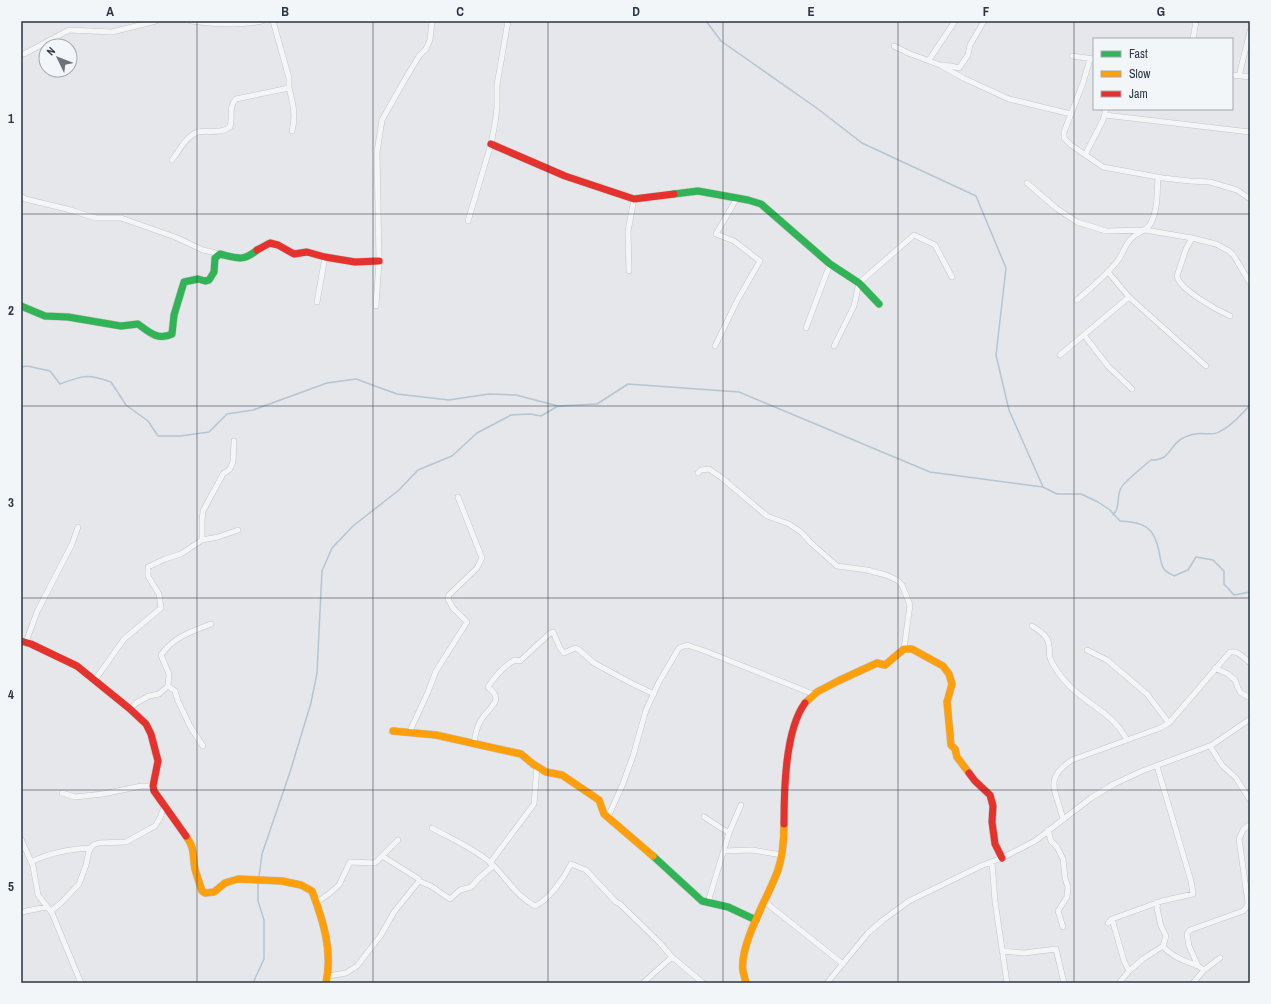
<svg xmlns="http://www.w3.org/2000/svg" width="1271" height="1004" font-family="'Archivo Narrow',sans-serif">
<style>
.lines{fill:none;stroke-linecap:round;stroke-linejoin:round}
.stream{stroke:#b4c5d4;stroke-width:1.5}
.street-casing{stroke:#c3c5c8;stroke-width:6}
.fast-casing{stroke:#c3c5c8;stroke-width:8}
.slow-casing{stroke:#c3c5c8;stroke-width:8}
.jam-casing{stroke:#c3c5c8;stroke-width:8}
.street{stroke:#f4f5f7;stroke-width:5}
.fast{stroke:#30b455;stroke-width:7}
.slow{stroke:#ff9f0a;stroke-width:7}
.jam{stroke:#e5322d;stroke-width:7}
.grid{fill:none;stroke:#2b3544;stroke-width:1;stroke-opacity:0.55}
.neatline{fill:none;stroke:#2b3544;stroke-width:1.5}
.grid-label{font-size:13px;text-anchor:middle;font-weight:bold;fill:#2b3544}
</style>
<rect width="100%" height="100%" fill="#e5e7ea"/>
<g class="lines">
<path class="stream" d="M706,21l15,20 97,68 44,34 114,53 30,72 -10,87 13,55 34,77
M21,367l6,-1 23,5 10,13c24,-9 27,-10 51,-2l15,23 22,16 10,15h22l29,-4 18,-18 26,-4 74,-27 29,-4 41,15 52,6 40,-6 27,1 42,11 39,-2 31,-20 111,8 191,80 113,15 14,7h24l17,8 12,8 10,11c24,1 34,6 39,30 1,6 2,14 5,18 2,3 7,5 10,7l14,-6 8,-13 17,3 11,11v13l10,11 16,-3
M1113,515c8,-8 3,-18 8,-27 2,-5 24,-23 30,-28 21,0 17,-14 32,-22 3,-1 8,-4 12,-4 7,-2 18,2 24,-2 12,-6 22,-17 31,-27
M259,877l3,-23 28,-82 21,-69 6,-30 5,-102 10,-23 21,-22 46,-36 19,-20 34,-14 25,-23 34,-18 19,-1 11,2 17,-10
M253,983l11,-24v-39l-6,-19v-19"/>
<g class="street-casing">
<path id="street" d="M191,21c23,3 48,5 71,0
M1193,39l3,-18
M894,46l14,7 32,12 11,1 8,2 9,-13 2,-10 14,-24
M21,54h3l45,-24 43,2 44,-11
M1072,56l22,3
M1090,59l-7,24 -19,49v6l7,7 32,22 60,11 27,3 20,1 27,8 13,9
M929,60l26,-39
M940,65l23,13 46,21 62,15
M1232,75l18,2
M1239,76l11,-45
M289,88c4,15 7,28 3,43
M1105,115l145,17
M1085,155l18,-35 3,-11
M172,160c7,-9 15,-25 26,-28 10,-2 23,2 32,-5 3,-10 -2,-20 6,-28l53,-11v-10l-16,-57
M1027,183l29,25 21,14 29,9 39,-1 47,8 24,6 13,7 5,5 16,27
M21,196l4,3 42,10 29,9h25l54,19 28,13 17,4
M468,221l23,-77 4,-21 2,-15v-23l11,-64
M1192,238l-6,11 -9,27c3,14 40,34 53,40
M629,271l-1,-40 6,-32
M1108,272l21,25 77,69
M1077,300c15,-13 31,-26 42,-41 4,-6 6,-14 11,-19 6,-8 16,-8 21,-17 7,-14 6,-30 7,-46
M317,302l8,-45
M376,306l3,-45 -2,-109 5,-32 22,-39 15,-25 7,-7 4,-9 2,-19
M806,328l24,-64
M1084,335l24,31 24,23
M715,346l23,-47 22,-38 -26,-20 -18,-7 21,-36
M834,346l20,-40 5,-23 55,-48 21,10 17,32
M1060,355l69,-58
M698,473l3,-3 8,-1 13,9 45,38 22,8 12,8 10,11 26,23 30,4 19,5 11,5 5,5 8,20 -6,44
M202,540v-19l1,-10 20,-37 7,-5 3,-7 1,-21
M1032,626c7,5 16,9 17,19 1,5 0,9 1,13 3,8 9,16 15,23 19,23 46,29 62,59
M26,642l11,-30 35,-68 6,-17
M1087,650l20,10 40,34 22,29
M1215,668l13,6 7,6 3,8 3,5 9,5
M95,680l29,-41 37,-31 -2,-14 -11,-18v-9l17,-8 16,-5 21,-14 16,-3 20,-7
M168,686l7,5 3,10 13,27 12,18
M130,709l6,-6 13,-7 10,-2 9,-8 1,-12 -8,-19c11,-17 31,-24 50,-31
M409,733l19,-41 8,-21 31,-49 -14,-14 -5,-9 1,-4 28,-27 5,-10 -24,-61
M474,744c1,-10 3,-19 9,-27 9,-12 21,-17 5,-30 7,-11 16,-21 27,-27l5,1 29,-27 4,-2 7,16 4,5 11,-5 3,1 16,14 37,20 23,11
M1210,746l12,19 14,13 14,22
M62,793l13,4 28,-3 38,-8h12
M608,817l14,-31 11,-30 13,-46 13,-28 20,-34 8,-3 18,6 108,43
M704,817l25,16 12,-28
M1063,820c-6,-29 -21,-40 9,-60l88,-32 9,-5 61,-71c8,-2 14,6 20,11
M432,828c18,10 43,21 59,35 15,14 25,33 44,43 14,-6 29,-28 36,-42l15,6 30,32 4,2 40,39 12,14 31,26
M1048,830l3,11 6,6 6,12 2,19 3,9 -1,10 -9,14 5,16
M21,839l12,27 5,29 14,18 29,70
M724,851l28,-1 30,5
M31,862c18,-9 39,-13 60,-14
M992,862l3,39 12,82
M490,863l44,-59 3,-38
M419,881l12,5 19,13 10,-9 11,-3 8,-9 14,-12
M708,902l21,-69
M765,902l78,62
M316,903l14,-10 9,-8 11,-23 25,1 23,-23
M51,911l10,-8 18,-19 7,-19 3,-14 4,-6 6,-2 27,-1 9,-5 20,-11 5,-8 4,-11
M21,913l5,-2 21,-4
M1112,919l12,42 5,10 -10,12
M1108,923l4,-4 50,-18 31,-7 -2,-13 -34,-115
M1163,946c9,11 22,15 35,20
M1002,951l22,2 32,-4 8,34
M1204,970l-6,-4 -9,-20 -2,-12 3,-4 53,-19 3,-3 2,-5 -9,-64 4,-9 7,-6
M1129,971l14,-12 20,-13 3,-10 -5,-10 -4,-18 1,-6
M329,976l17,-3 11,-7 24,-31 13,-23 25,-31v-2l-37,-23
M643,983l29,-26
M827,983l41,-50 15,-13 26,-19 74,-36 19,-7 33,-17 56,-43 23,-14 28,-13 70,-26 38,-26
M1193,983l11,-13 16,-12"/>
</g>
<g class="fast-casing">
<path id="fast" d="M674,194l24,-3 50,9 13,4 69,60 29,19 20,21
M21,306l24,10 23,1 53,9 17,-2c11,8 20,17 34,10l2,-19 10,-33 14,-3 7,2 4,-1 5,-8 1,-14 5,-4c17,4 23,8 37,-4
M653,856l49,45 26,6 28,13"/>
</g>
<g class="slow-casing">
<path id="slow" d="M805,703l12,-11 21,-11 39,-18 8,2 19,-16h8l31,17 6,8 3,10 -5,18 4,43 4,4 2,8 12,16
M393,731l43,4 85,19 12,10 13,8 16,3 37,25 5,14 49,42
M186,836c10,14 6,19 9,33 2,8 5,15 7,22l3,2 9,-1 11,-9 13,-4 44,2 19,4 11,6c11,29 21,60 14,92
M746,983c-1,-4 -2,-8 -3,-12 -4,-27 26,-75 35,-101 5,-15 6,-30 6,-46"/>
</g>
<g class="jam-casing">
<path id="jam" d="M491,144l74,32 69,23 40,-5
M257,250l13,-7 8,2 16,9 13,-2 18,5 30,5 24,-1
M21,641l10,3 46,22 53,43 16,15 5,10 7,27 -5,25 1,5 32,45
M969,773l6,8 15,14 3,11 -1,16 3,22 7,14
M784,824c0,-33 1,-94 21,-121"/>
</g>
<use href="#street" class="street"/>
<use href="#fast" class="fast"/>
<use href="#slow" class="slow"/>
<use href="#jam" class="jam"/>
</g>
<path class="grid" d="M197,21v962M373,21v962M548,21v962M723,21v962M898,21v962M1074,21v962M21,214h1229M21,406h1229M21,598h1229M21,790h1229"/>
<rect width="1271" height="1004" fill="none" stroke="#f3f6f9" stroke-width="44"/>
<rect x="1093" y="38" width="140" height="72" fill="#f3f6f9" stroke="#a3a9b1"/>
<rect x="1101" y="51" width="20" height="6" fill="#30b455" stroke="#a3a9b1"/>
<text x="1129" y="58" font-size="12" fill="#2b3544">Fast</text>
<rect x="1101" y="71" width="20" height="6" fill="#ff9f0a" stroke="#a3a9b1"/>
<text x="1129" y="78" font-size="12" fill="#2b3544">Slow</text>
<rect x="1101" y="91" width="20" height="6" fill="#e5322d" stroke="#a3a9b1"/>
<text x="1129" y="98" font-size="12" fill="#2b3544">Jam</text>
<g transform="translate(58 58) rotate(313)"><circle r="19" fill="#f3f6f9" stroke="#a3a9b1"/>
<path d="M0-3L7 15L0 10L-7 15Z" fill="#6c737e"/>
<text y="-6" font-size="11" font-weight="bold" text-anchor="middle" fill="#2b3544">N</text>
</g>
<rect x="22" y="22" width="1227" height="960" class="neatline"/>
<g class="grid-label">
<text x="110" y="16">A</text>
<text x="285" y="16">B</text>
<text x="460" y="16">C</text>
<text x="636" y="16">D</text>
<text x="811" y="16">E</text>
<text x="986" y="16">F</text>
<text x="1161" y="16">G</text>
<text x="11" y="123">1</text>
<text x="11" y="315">2</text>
<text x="11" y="507">3</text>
<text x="11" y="699">4</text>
<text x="11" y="891">5</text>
</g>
</svg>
